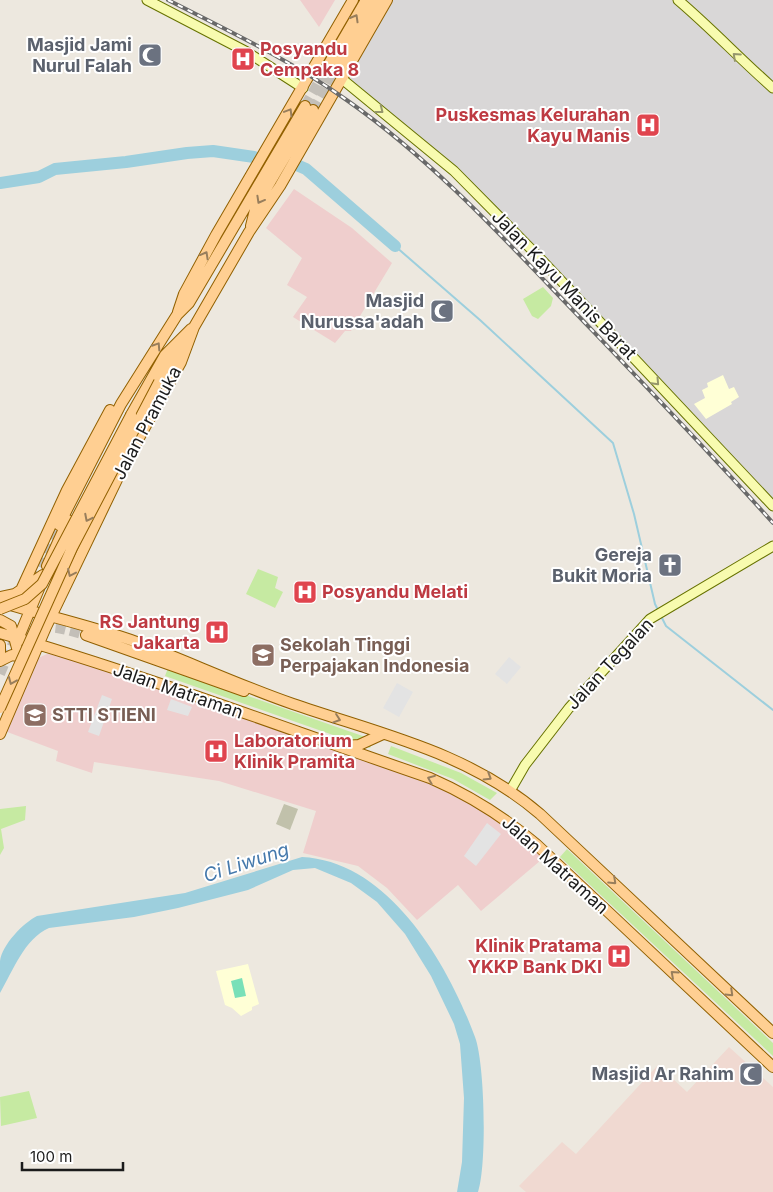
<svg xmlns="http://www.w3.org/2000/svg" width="773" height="1192" font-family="Inter,sans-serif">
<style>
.residential{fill:#d9d7d7}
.commercial{fill:#efcecd}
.education{fill:#ffffd6}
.military{fill:#f0d9d1}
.construction{fill:#c1c1ab}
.grass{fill:#c6eaa2}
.pitch{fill:#79e0b8}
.parking{fill:#e3e3e3}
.water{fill:#9dcfdd}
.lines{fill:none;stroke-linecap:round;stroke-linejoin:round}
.stream{stroke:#9dcfdd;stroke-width:2}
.river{stroke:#9dcfdd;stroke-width:12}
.primary-tunnel{stroke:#c3bfb8;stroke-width:10;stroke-dasharray:10 5;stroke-linecap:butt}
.secondary-casing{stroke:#677201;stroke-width:11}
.primary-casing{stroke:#916000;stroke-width:12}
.secondary{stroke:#f8fbaf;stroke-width:9}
.primary{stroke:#ffcf92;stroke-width:10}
.rail-casing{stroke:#696969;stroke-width:4}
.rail{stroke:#fff;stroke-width:2;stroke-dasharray:5.5;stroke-linecap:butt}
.primary-bridge-casing{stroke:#916000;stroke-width:12;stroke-linecap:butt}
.primary-bridge{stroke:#ffcf92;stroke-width:10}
.oneway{stroke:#987e5c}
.oneway2{stroke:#95966c}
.labels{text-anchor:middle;stroke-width:4;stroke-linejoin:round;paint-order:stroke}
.worship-label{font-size:18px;font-weight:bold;fill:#5b616d;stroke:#fff;text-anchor:end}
.health-label{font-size:18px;font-weight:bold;fill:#be3a42;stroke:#fff;text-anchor:start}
.street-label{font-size:18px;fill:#1b1b1b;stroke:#fff}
.education-label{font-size:18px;font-weight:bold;fill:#785e54;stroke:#fff;text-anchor:start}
.water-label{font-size:19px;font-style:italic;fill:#4579ac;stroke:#fff}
</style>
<rect width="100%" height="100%" fill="#ede8df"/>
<path class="residential" d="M387,0h386v504l-275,-291 -83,-80 -73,-54z"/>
<path class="commercial" d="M300,0h35l-16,27z
M294,189l58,39 40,35 -41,68h-6l-10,12 -42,-26 14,-20 -20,-12 15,-27 -36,-30z
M47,654l30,2 380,135 90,64 -66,56 -23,-26 -41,35 -30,-32 -29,-22 -55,-13 13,-42 -97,-30 -125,-19 -2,11 -36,-12 2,-10 -56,-21 34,-71z"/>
<path class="education" d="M723,375l6,14 5,-2 5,10 -8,5 1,2 -26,15 -12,-15 11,-6 -3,-8 6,-3 -1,-4z
M248,964l11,40 -7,3v3l-11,6 -9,-8 -7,-3 -9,-34z"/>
<path class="military" d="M729,1047l44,40v105h-247l-7,-6 43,-44 14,12 82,-89 29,27z"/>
<path class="construction" d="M284,804l14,5 -8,21 -14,-6z"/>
<path class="grass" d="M543,287l10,11 -2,8 -13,13 -6,-3 -9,-17z
M258,569l20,8 -3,11 8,4 -8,16 -29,-14z
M168,668l206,72 -4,8 -205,-72z
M391,746l70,27 36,20 -7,7 -37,-21 -65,-25z
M26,806l-1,14 -24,9 3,19 -4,7v-46z
M567,849l206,194v13l-213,-199z
M29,1091l8,27 -36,8 -1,-29z"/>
<path class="pitch" d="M242,978l4,18 -11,2 -4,-17z"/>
<path class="parking" d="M509,657l12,10 -14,17 -12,-10z
M397,683l16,9 -14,25 -16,-9z
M102,695l10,4 -13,37 -11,-4z
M171,699l21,8 -4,9 -21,-6z
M487,823l14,11 -25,32 -12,-10z"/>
<path class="water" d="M302,857c87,4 146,107 173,180 10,26 12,129 3,155h-21l5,-30 2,-64 -4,-54 -6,-20 -23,-48 -26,-42 -28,-32 -26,-19 -36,-15 -22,2 -45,20 -70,18 -44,9 -85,11c-25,11 -36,43 -49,65 0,-10 0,-21 0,-32 2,-16 23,-38 37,-45l148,-23z"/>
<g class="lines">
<path class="stream" d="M395,246l85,74 133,123 21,71 21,90 4,8
M661,616l5,10 107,84"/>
<path class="river" d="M299,166l7,3 89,77
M0,183l39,-6 16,-8 71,-7 61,-9 26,-2 41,6"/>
<path class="primary-tunnel" d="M305,106l22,-39
M313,110l22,-39
M37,582l22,-57
M15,644c29,-23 36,-18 71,-9
M0,674l16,-38"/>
<g class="secondary-casing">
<path id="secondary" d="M147,0l100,52 56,36
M678,0c33,28 62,59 95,88
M342,79l112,92 81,82 238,253
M510,791l15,-26 44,-57 81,-89 123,-73"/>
</g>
<g class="primary-casing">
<path id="primary" d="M327,67l39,-67
M335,71l42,-71
M251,226l5,-20 57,-96
M178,312l6,-18 32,-59 137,-235
M159,382l23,-38
M131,415l34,-60 26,-26
M59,525l62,-121 56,-89 12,-12 116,-197
M47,566l21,-46
M21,590l46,-100 43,-80
M0,597l15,-3 28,-19
M0,602c43,13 88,23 131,38 54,20 107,45 162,64 87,30 175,48 247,110l233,219
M0,620l11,6 9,33
M0,633c145,42 287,96 430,145 39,17 74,39 106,66l237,223
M86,635l158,56
M18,639l23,-55
M0,645v8
M0,661l12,-6 6,1 4,5
M0,734l46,-107 79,-164 56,-101 13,-35 55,-95 31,-46 107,-186
M344,746l15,-1 24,-11"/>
</g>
<use href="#secondary" class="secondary"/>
<use href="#primary" class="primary"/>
<g class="rail-casing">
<path id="rail" d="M168,0c61,31 124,61 180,101 81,57 149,130 217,201 70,73 140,145 208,221"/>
</g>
<use href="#rail" class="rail"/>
<g class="primary-bridge-casing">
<path id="primary-bridge" d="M0,609l25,-10 17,-15 89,-169
M0,708l72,-160 87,-166"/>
</g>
<use href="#primary-bridge" class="primary-bridge"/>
</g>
<defs><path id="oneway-chevron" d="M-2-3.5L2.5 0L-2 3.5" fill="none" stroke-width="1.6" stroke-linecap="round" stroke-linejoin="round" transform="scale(1.25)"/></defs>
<g class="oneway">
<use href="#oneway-chevron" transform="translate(355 18) rotate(-60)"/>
<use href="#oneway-chevron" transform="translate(289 112) rotate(-59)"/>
<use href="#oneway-chevron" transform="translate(260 200) rotate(119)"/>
<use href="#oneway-chevron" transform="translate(205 255) rotate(-61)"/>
<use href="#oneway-chevron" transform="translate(157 346) rotate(-57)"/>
<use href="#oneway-chevron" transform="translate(88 518) rotate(117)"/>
<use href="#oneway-chevron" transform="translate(71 573) rotate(115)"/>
<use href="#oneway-chevron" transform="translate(12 681) rotate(113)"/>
<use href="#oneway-chevron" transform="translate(337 719) rotate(19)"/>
<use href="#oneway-chevron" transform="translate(488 777) rotate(32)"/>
<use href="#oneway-chevron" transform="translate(431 779) rotate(-158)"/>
<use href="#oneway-chevron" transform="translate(613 881) rotate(43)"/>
<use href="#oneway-chevron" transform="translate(674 974) rotate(-138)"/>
<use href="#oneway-chevron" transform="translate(730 993) rotate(44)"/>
</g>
<g class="oneway2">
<use href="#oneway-chevron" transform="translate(736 56) rotate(-138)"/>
<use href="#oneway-chevron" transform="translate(380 110) rotate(38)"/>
<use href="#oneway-chevron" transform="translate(656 382) rotate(47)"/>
</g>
<defs>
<g id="mosque-square" transform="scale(1.25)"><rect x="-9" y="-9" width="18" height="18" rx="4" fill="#6b7280" stroke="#fff"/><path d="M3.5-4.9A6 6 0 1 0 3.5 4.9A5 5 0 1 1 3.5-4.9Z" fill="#fff"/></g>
<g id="hospital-square" transform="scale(1.25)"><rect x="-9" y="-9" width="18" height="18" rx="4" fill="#e0444e" stroke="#fff"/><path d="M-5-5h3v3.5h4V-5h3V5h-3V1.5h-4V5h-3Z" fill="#fff"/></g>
<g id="church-square" transform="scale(1.25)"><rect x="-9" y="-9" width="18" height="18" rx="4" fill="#6b7280" stroke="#fff"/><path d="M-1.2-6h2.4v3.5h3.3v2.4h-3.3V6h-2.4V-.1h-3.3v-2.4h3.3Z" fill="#fff"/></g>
<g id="university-square" transform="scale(1.25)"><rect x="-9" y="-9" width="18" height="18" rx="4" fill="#8d6e63" stroke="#fff"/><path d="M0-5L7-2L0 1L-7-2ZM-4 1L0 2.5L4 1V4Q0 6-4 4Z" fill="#fff"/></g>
</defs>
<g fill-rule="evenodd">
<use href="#mosque-square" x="150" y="55"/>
<use href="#hospital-square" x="243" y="59"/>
<use href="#hospital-square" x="648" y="125"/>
<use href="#mosque-square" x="442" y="311"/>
<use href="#church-square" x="670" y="565"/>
<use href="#hospital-square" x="305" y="592"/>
<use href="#hospital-square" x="217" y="632"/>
<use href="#university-square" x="263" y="655"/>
<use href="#university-square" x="35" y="715"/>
<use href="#hospital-square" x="216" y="751"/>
<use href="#hospital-square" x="619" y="956"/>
<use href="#mosque-square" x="751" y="1074"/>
</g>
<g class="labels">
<g class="worship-label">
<text x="132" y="51">Masjid Jami<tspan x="132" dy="21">Nurul Falah</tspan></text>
<text x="424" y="307">Masjid<tspan x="424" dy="21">Nurussa'adah</tspan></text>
<text x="652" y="561">Gereja<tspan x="652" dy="21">Bukit Moria</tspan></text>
<text x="734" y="1080">Masjid Ar Rahim</text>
</g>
<g class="health-label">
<text x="260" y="55">Posyandu<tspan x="260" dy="21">Cempaka 8</tspan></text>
<text x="630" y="121" text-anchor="end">Puskesmas Kelurahan<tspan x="630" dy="21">Kayu Manis</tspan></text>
<text x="322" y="598">Posyandu Melati</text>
<text x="200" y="628" text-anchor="end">RS Jantung<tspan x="200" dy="21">Jakarta</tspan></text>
<text x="234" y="747">Laboratorium<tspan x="234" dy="21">Klinik Pramita</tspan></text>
<text x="602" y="952" text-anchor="end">Klinik Pratama<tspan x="602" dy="21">YKKP Bank DKI</tspan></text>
</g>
<g class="street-label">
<text transform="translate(564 285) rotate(46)" y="6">Jalan Kayu Manis Barat</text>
<text transform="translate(147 423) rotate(-62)" y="6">Jalan Pramuka</text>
<text transform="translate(610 664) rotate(-47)" y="6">Jalan Tegalan</text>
<text transform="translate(178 691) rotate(19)" y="6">Jalan Matraman</text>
<text transform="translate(555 865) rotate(42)" y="6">Jalan Matraman</text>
</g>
<g class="education-label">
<text x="280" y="651">Sekolah Tinggi<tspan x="280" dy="21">Perpajakan Indonesia</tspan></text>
<text x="52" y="721">STTI STIENI</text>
</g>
<g class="water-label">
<text transform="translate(246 862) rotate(-18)" y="7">Ci Liwung</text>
</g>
</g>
<path d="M22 1162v8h101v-8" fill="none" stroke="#1b1b1b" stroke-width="2.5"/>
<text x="30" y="1162" font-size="15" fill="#1b1b1b" stroke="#ffffff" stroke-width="4" paint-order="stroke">100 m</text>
</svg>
